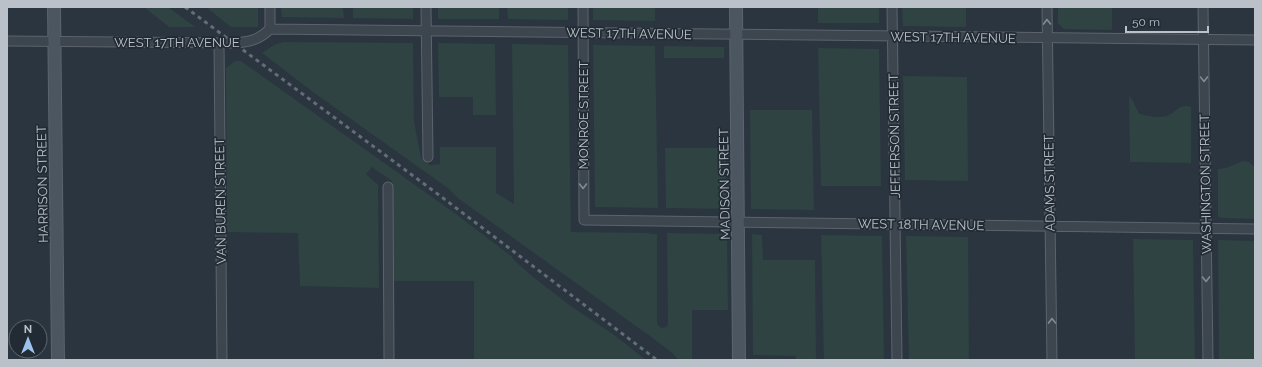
<svg xmlns="http://www.w3.org/2000/svg" width="1262" height="367" font-family="Raleway,sans-serif">
<style>
.green{fill:#2e4342}
.lines{fill:none;stroke-linecap:round;stroke-linejoin:round}
.street-casing{stroke:#5b646c;stroke-width:11}
.secondary-casing{stroke:#5b646c;stroke-width:14}
.street{stroke:#3d464f;stroke-width:9}
.secondary{stroke:#4c5661;stroke-width:12}
.rail{stroke:#626d77;stroke-width:3;stroke-dasharray:4 4;stroke-linecap:butt}
.oneway{stroke:#828a92}
.labels{text-anchor:middle;stroke-width:3.5;stroke-linejoin:round;paint-order:stroke}
.street-label{font-size:13px;fill:#bac1c9;stroke:#222b34}
</style>
<rect width="100%" height="100%" fill="#2a353f"/>
<path class="green" d="M144,7h24l27,20h-26z
M206,7h52v20h-27z
M281,7h62l1,11 -62,-1z
M353,7h60v12l-60,-1z
M438,7h61v12h-61z
M507,7h61v13l-60,-1z
M593,7h62v14l-62,-1z
M818,7h61v16h-61z
M902,7h64v20l-63,-1z
M1058,7h54v23l-48,-1 -6,-6z
M283,42l130,1 1,78 7,37 9,7 10,-1v-17h56v46l18,11 -2,-160 56,1 3,187 78,1v1h8v90l4,4 5,-1 2,-3 -1,-91 60,1 1,76h-36v50h-13l-7,-7 -18,-14 -195,-140 -10,-10 -136,-97 -51,-39 12,-8z
M438,43l57,1 1,71h-23v-18h-34z
M593,45l62,1 3,162 -63,-1z
M664,46l60,1v11h-60z
M818,48l61,1 2,137h-60z
M235,61h6l219,156 51,39 3,4 19,17 39,30 41,27 33,26 -172,-1v-78h-81l-1,-100 -20,-14 -6,7 12,11 1,103 -79,-2 -2,-53 -71,-1 -1,-164z
M903,76l64,1 1,104 -63,-1z
M1129,96c6,6 6,12 11,18 9,2 21,5 29,1 8,-4 11,-12 22,-8v56l-61,-1z
M750,110h62l2,100 -63,-1z
M665,148h61l1,61 -61,-1z
M1243,161l6,1 6,5v52l-33,-1 -4,-1v-48l8,-1z
M752,234l10,1 1,25h52l1,100h-20v-4l-43,-1z
M821,235l61,1 2,124h-60z
M906,236l62,1 1,123h-60z
M1133,239l60,1 2,120h-60z
M1218,240l37,1v119h-36z"/>
<g class="lines">
<g class="street-casing">
<path id="street" d="M270,7v22
M426,7l2,150
M583,7l1,213 671,9
M892,7l5,353
M1047,7l5,353
M1203,7l5,353
M7,41l227,2c15,-1 25,-3 36,-14l985,11
M219,43l3,317
M388,187l1,173"/>
</g>
<g class="secondary-casing">
<path id="secondary" d="M54,7l4,353
M736,7l3,353"/>
</g>
<use href="#street" class="street"/>
<use href="#secondary" class="secondary"/>
<path class="rail" d="M185,7l250,185 222,168"/>
</g>
<defs><path id="oneway-chevron" d="M-2-3.5L2.5 0L-2 3.5" fill="none" stroke-width="1.6" stroke-linecap="round" stroke-linejoin="round"/></defs>
<g class="oneway">
<use href="#oneway-chevron" transform="translate(1047 22) rotate(-91)"/>
<use href="#oneway-chevron" transform="translate(1204 79) rotate(89)"/>
<use href="#oneway-chevron" transform="translate(583 186) rotate(90)"/>
<use href="#oneway-chevron" transform="translate(1206 279) rotate(89)"/>
<use href="#oneway-chevron" transform="translate(1052 321) rotate(-91)"/>
</g>
<g class="labels">
<g class="street-label">
<text transform="translate(629 33) rotate(1)" y="5">WEST 17TH AVENUE</text>
<text transform="translate(953 37) rotate(1)" y="5">WEST 17TH AVENUE</text>
<text x="177" y="47">WEST 17TH AVENUE</text>
<text transform="translate(583 115) rotate(-90)" y="5">MONROE STREET</text>
<text transform="translate(894 136) rotate(-91)" y="5">JEFFERSON STREET</text>
<text transform="translate(1049 183) rotate(-91)" y="5">ADAMS STREET</text>
<text transform="translate(42 184) rotate(-91)" y="5">HARRISON STREET</text>
<text transform="translate(724 184) rotate(-91)" y="5">MADISON STREET</text>
<text transform="translate(1205 184) rotate(-91)" y="5">WASHINGTON STREET</text>
<text transform="translate(220 201) rotate(-91)" y="5">VAN BUREN STREET</text>
<text transform="translate(921 224) rotate(1)" y="5">WEST 18TH AVENUE</text>
</g>
</g>
<rect width="1262" height="367" fill="none" stroke="#bac1c9" stroke-width="16"/>
<g transform="translate(28 339)"><circle r="19" fill="#222b34" stroke="#5f6770"/>
<path d="M0-3L7 15L0 10L-7 15Z" fill="#9cc3ec"/>
<text y="-6" font-size="11" font-weight="bold" text-anchor="middle" fill="#bac1c9">N</text>
</g>
<path d="M1126 26v6h82v-6" fill="none" stroke="#bac1c9" stroke-width="2"/>
<text x="1132" y="26" font-size="12" fill="#bac1c9" stroke="#222b34" stroke-width="3" paint-order="stroke">50 m</text>
</svg>
